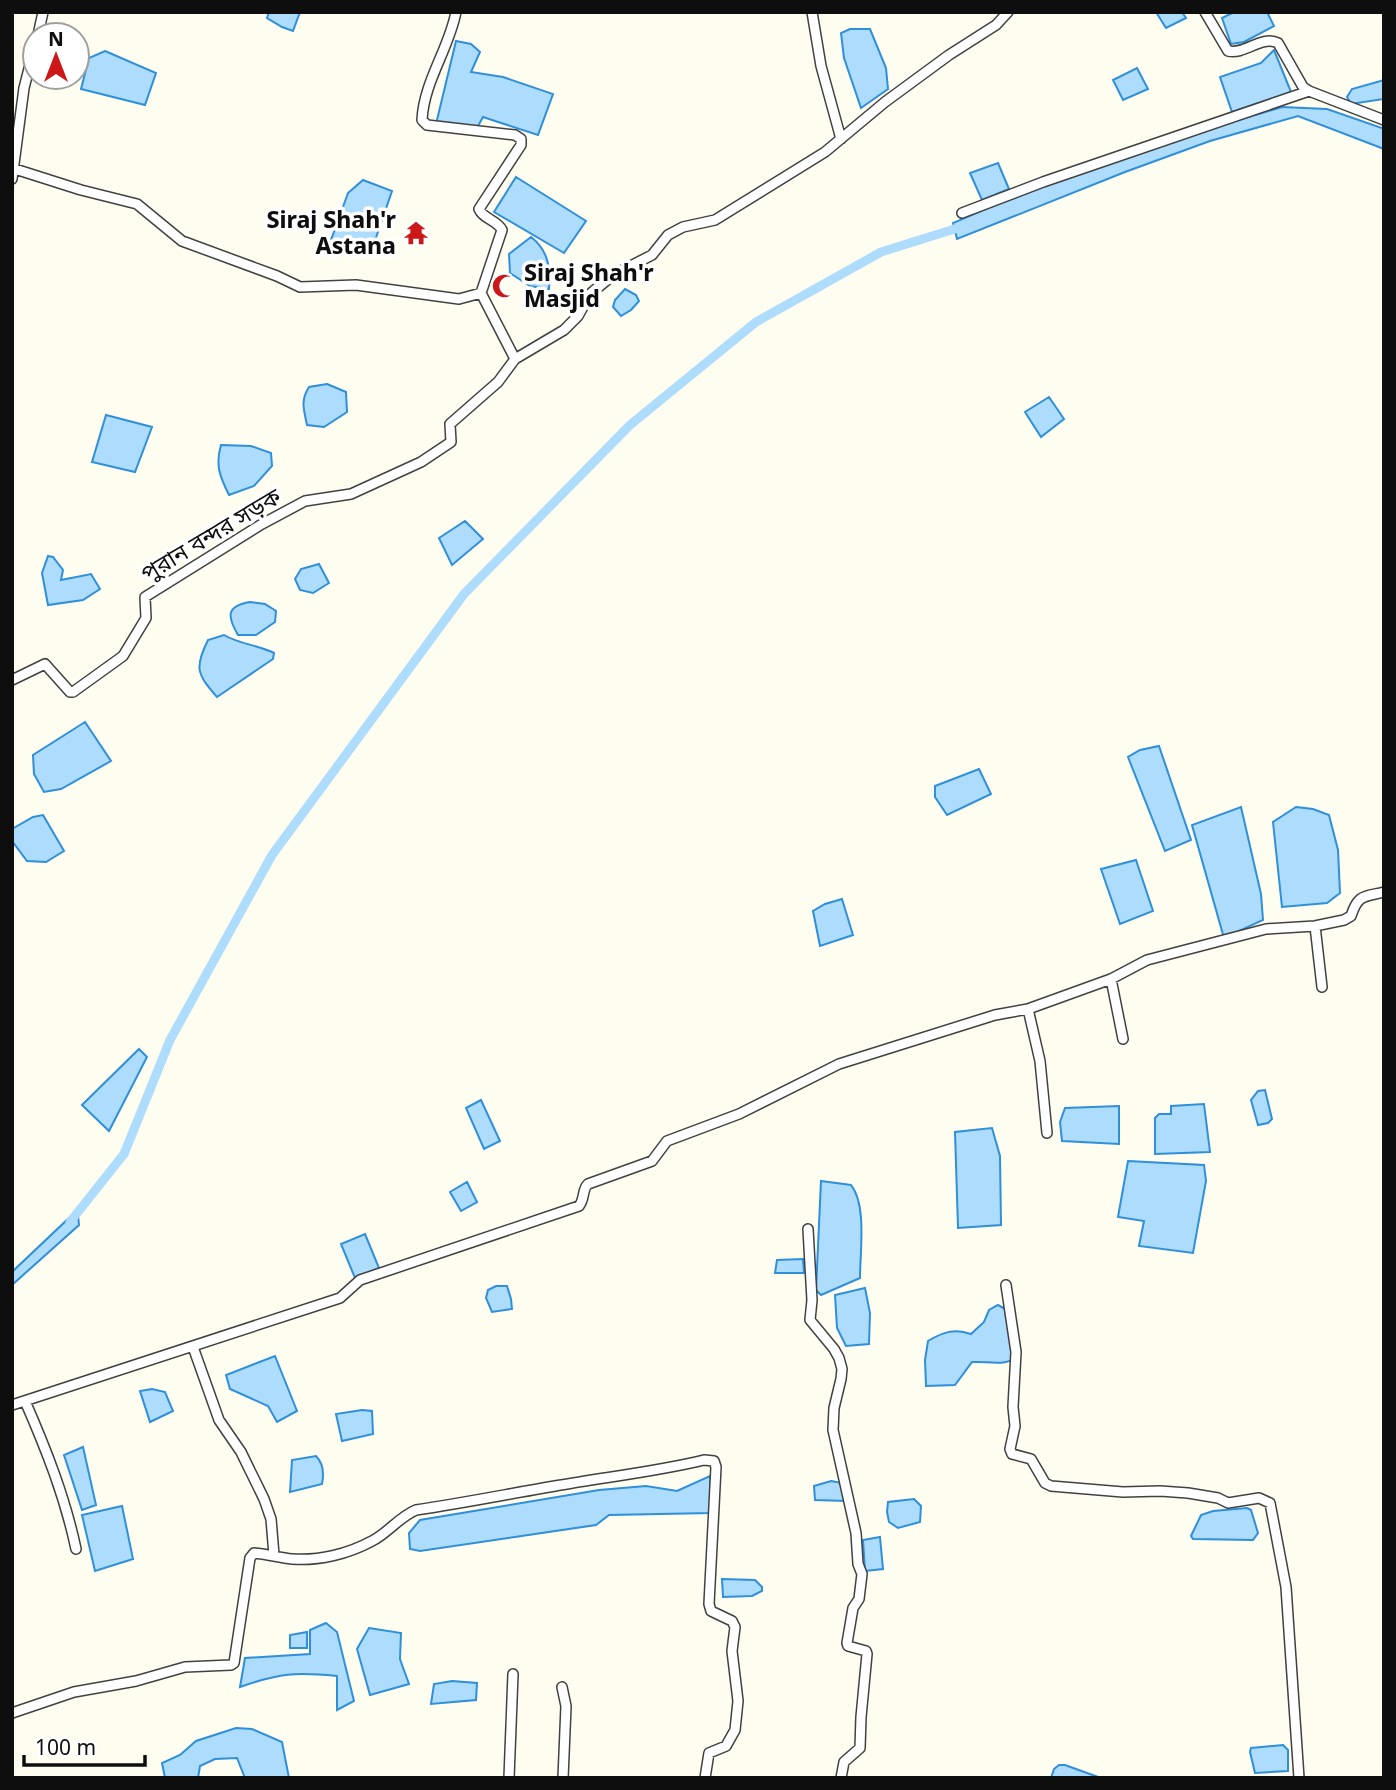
<svg xmlns="http://www.w3.org/2000/svg" width="1396" height="1790" font-family="Georgia,'Noto Sans Bengali',serif">
<style>
.water{fill:#aedcfc;stroke:#2e8fda;stroke-width:2}
.lines{fill:none;stroke-linecap:round;stroke-linejoin:round}
.canal{stroke:#aedcfc;stroke-width:9}
.minor-casing{stroke:#414141;stroke-width:12}
.minor{stroke:#fff;stroke-width:9}
.labels{text-anchor:middle;stroke-width:7;stroke-linejoin:round;paint-order:stroke}
.poi-label{font-size:23px;font-weight:bold;fill:#0e0e0e;stroke:#fff;text-anchor:end}
.street-label{font-size:23px;fill:#0e0e0e;stroke:#fff}
</style>
<rect width="100%" height="100%" fill="#fffdef"/>
<path class="water" d="M269,12h31l-7,19 -11,-4 -15,-9z
M1156,12h26l4,6 -20,10z
M1234,12h33l7,14 -30,16 -13,2 -9,-26z
M850,29h20l16,39 2,21 -27,19 -17,-50 -3,-25z
M456,41l15,3 9,8 -9,20 32,5 50,17 -15,41 -55,-18 -6,11 -41,-4z
M1274,50l17,42 -59,20 -12,-35 41,-14z
M105,51l51,22 -11,32 -64,-16 8,-31z
M1137,68l11,21 -25,11 -10,-20z
M1384,80v19l-33,5 -4,-7 5,-8z
M1282,107l45,2 55,19 2,2v19l-86,-33 -88,25 -85,31 -168,67 -4,-16 82,-35 174,-59z
M998,163l11,26 -27,11 -12,-27z
M516,177l70,44 -22,32 -70,-41z
M363,180l29,11 -22,64 -39,-15 17,-47z
M531,237c17,13 20,31 18,52l-19,-3 -20,-13 -1,-19z
M625,289l11,6 3,6 -8,9 -10,6 -8,-9 2,-7z
M327,384l19,8 1,20 -23,15 -17,-2c-3,-15 -7,-24 2,-38z
M1049,397l15,22 -23,18 -16,-25z
M106,415l46,12 -17,45 -43,-10z
M221,445l30,1 20,7 1,13 -18,20 -25,9c-9,-18 -14,-30 -8,-50z
M465,521l18,18 -31,26 -13,-27z
M48,556l5,1 10,13 -2,10 30,-6 9,15 -17,11 -35,5 -6,-32z
M319,564l10,19 -16,10 -13,-3 -5,-11 6,-10z
M250,602l15,2 11,7 -1,11 -19,13h-18c-11,-19 -12,-29 12,-33z
M224,635c15,9 34,10 50,18l-1,6 -56,38c-20,-23 -23,-29 -9,-57z
M85,722l26,39 -50,28 -17,3 -10,-18 -1,-19z
M1159,746l32,94 -26,11 -37,-94 12,-7z
M979,769l12,25 -44,21 -12,-18v-11z
M1241,807l20,87 2,26 -39,18 -32,-113z
M1296,807l17,2 16,6 9,35 2,43 -13,10 -45,4 -9,-85z
M43,815l21,36 -18,11 -19,-1 -15,-20v-12l21,-12z
M1136,860l17,51 -33,13 -19,-55z
M842,899l11,36 -33,11 -7,-35 12,-7z
M139,1049l8,8 -38,74 -27,-26z
M1265,1090l7,29 -4,4 -10,2 -7,-25 7,-9z
M481,1100l19,41 -16,8 -18,-41z
M1204,1104l6,48 -55,2v-36l4,-4h12v-8z
M1119,1106v38l-57,-3 -2,-19 5,-14z
M992,1128l8,28 1,69 -43,3 -3,-96z
M1128,1161l76,4 2,16 -13,72 -54,-7 5,-25 -26,-4z
M821,1181l30,4c16,20 9,67 9,93l-39,17 -5,-5z
M467,1182l10,20 -16,9 -11,-19z
M78,1215l1,10 -67,60v-13l57,-54z
M365,1234l14,34 -24,10 -14,-34z
M803,1259l1,14h-29l2,-13z
M496,1286h11l4,13 1,10 -20,3 -6,-14 2,-8z
M865,1288l5,25 -1,31 -23,2 -9,-18 -2,-33z
M998,1305l11,6 5,48c-11,7 -29,2 -42,3l-17,23 -29,1 -1,-26 3,-19c15,-9 27,-13 43,-7l13,-12 5,-12z
M275,1356l22,55 -20,11 -9,-16 -38,-17 -4,-14z
M152,1389l13,3 8,19 -23,11 -10,-31z
M362,1410l10,1 1,23 -31,7 -6,-27z
M83,1447l13,58 -14,5 -18,-55z
M316,1456c8,8 8,18 6,28l-32,8 2,-32z
M710,1476l1,37 -102,2 -13,10 -176,26 -10,-2 -1,-16 11,-13 179,-30 47,-4 31,5z
M831,1481l11,2 4,18 -31,-1 -1,-14z
M914,1499l7,7 -1,16 -22,6 -9,-6 -2,-10 1,-10z
M122,1506l11,53 -38,12 -13,-56z
M1247,1508l4,2 7,23 -5,7 -60,-1 -2,-3 10,-21 12,-4z
M880,1537l3,32 -18,2 -2,-31z
M722,1579l33,1 7,7v4l-10,5 -29,1z
M326,1623l11,9 17,69 -17,9v-34c-42,-4 -57,-3 -97,11l5,-29 65,-4v-24z
M369,1628l32,5 -1,26 9,25 -39,11 -13,-46z
M307,1632v16h-17v-13z
M452,1681l25,2 -1,17 -45,4 3,-20z
M236,1728l16,1 30,13 7,36h-44l-8,-20 -22,1 -15,7 -2,12h-33l-3,-15 18,-8 16,-14z
M1283,1745l5,5v21l-33,2 -5,-21 1,-4z
M1059,1765h6l36,13h-50l3,-9z"/>
<g class="lines">
<path class="canal" d="M70,1222l54,-68 46,-114 102,-185 192,-261 166,-169 126,-103 125,-70 83,-26"/>
<g class="minor-casing">
<path id="minor" d="M812,12l9,54 20,73
M1205,12l23,39c17,4 33,-16 50,-8l25,44 6,4
M38,35l5,-23
M15,169l66,21 56,14 45,37 95,35 23,11 56,-2 103,14 22,-6
M12,179l12,-91 11,-43
M962,213l81,-31 266,-91 75,29
M515,359l49,-29 14,-14 12,-22 23,-19 39,-20 16,-20 15,-8 32,-7 110,-68 60,-50 64,-47 47,-30 12,-13
M12,680l33,-16 25,28h3l50,-36 23,-38 -1,-21 117,-73 43,-23 46,-7 70,-32 30,-20 -1,-18 48,-42 17,-23 -34,-66 21,-63c-5,-10 -19,-11 -23,-21l42,-64v-6l-6,-4 -88,-10 -5,-5c2,-39 27,-71 34,-108
M1315,926l7,61
M1111,979l12,60
M1028,1009l12,52 7,72
M808,1229l4,71 -2,20 24,29 5,9 3,11 -1,10 -7,29 -1,22 23,103 2,31 4,10 -3,25 -6,9 -6,35 1,3 18,5 1,3 -6,63 -1,31 -16,14 -3,16
M1006,1285l10,67 -3,55 2,19 -5,23 2,5 19,5 14,24 6,3 72,6 37,-1 28,2 30,5 10,5 31,-5 11,5 16,84 13,191
M193,1347l26,73 22,32 23,47 7,20 3,36
M25,1401c21,48 40,96 51,148
M12,1405l328,-107 20,-18 219,-74c6,-7 3,-17 9,-22l64,-23 15,-20 72,-27 100,-50 156,-49 33,-6 83,-30 36,-19 119,-31 49,-3 29,-6 7,-4c7,-22 13,-19 33,-24
M562,1687l4,19 -3,72
M12,1713l62,-21 62,-11 49,-14 46,-2 3,-2 16,-105 4,-5c13,1 26,5 38,6 27,2 56,-5 80,-18 16,-8 27,-24 44,-31 47,-7 92,-16 139,-24 50,-9 100,-14 149,-26l10,1 2,6 -7,137 2,7 21,10 3,6 -3,24 6,50 -3,29 -9,16 -17,7 -4,25
M509,1778l4,-104"/>
</g>
<use href="#minor" class="minor"/>
</g>
<defs>
<g id="temple-bare" transform="scale(1.89)"><path d="M0-6L5-2H3V0L6.5 2.5H4V6H1.5V3h-3V6H-4V2.5H-6.5L-3 0V-2H-5Z" fill="#cc1819" stroke="#fff" stroke-width="2.5" paint-order="stroke"/></g>
<g id="mosque-bare" transform="scale(1.89)"><path d="M3.5-4.9A6 6 0 1 0 3.5 4.9A5 5 0 1 1 3.5-4.9Z" fill="#cc1819" stroke="#fff" stroke-width="2.5" paint-order="stroke"/></g>
</defs>
<g fill-rule="evenodd">
<use href="#temple-bare" x="416" y="233"/>
<use href="#mosque-bare" x="504" y="286"/>
</g>
<g class="labels">
<g class="poi-label">
<text x="396" y="228">Siraj Shah'r<tspan x="396" dy="26">Astana</tspan></text>
<text x="524" y="281" text-anchor="start">Siraj Shah'r<tspan x="524" dy="26">Masjid</tspan></text>
</g>
<g class="street-label">
<text transform="translate(211 535) rotate(-31)" y="8">পুরান বন্দর সড়ক</text>
</g>
</g>
<rect width="1396" height="1790" fill="none" stroke="#0e0e0e" stroke-width="28"/>
<g transform="translate(56 56)"><circle r="33" fill="#ffffff" stroke="#9f9f9f" stroke-width="2"/>
<path d="M0-5L12 26L0 18L-12 26Z" fill="#cc1819"/>
<text y="-10" font-size="19" font-weight="bold" text-anchor="middle" fill="#0e0e0e">N</text>
</g>
<path d="M24 1755v10h121v-10" fill="none" stroke="#0e0e0e" stroke-width="3.5"/>
<text x="35" y="1755" font-size="21" fill="#0e0e0e" stroke="#ffffff" stroke-width="5" paint-order="stroke">100 m</text>
</svg>
